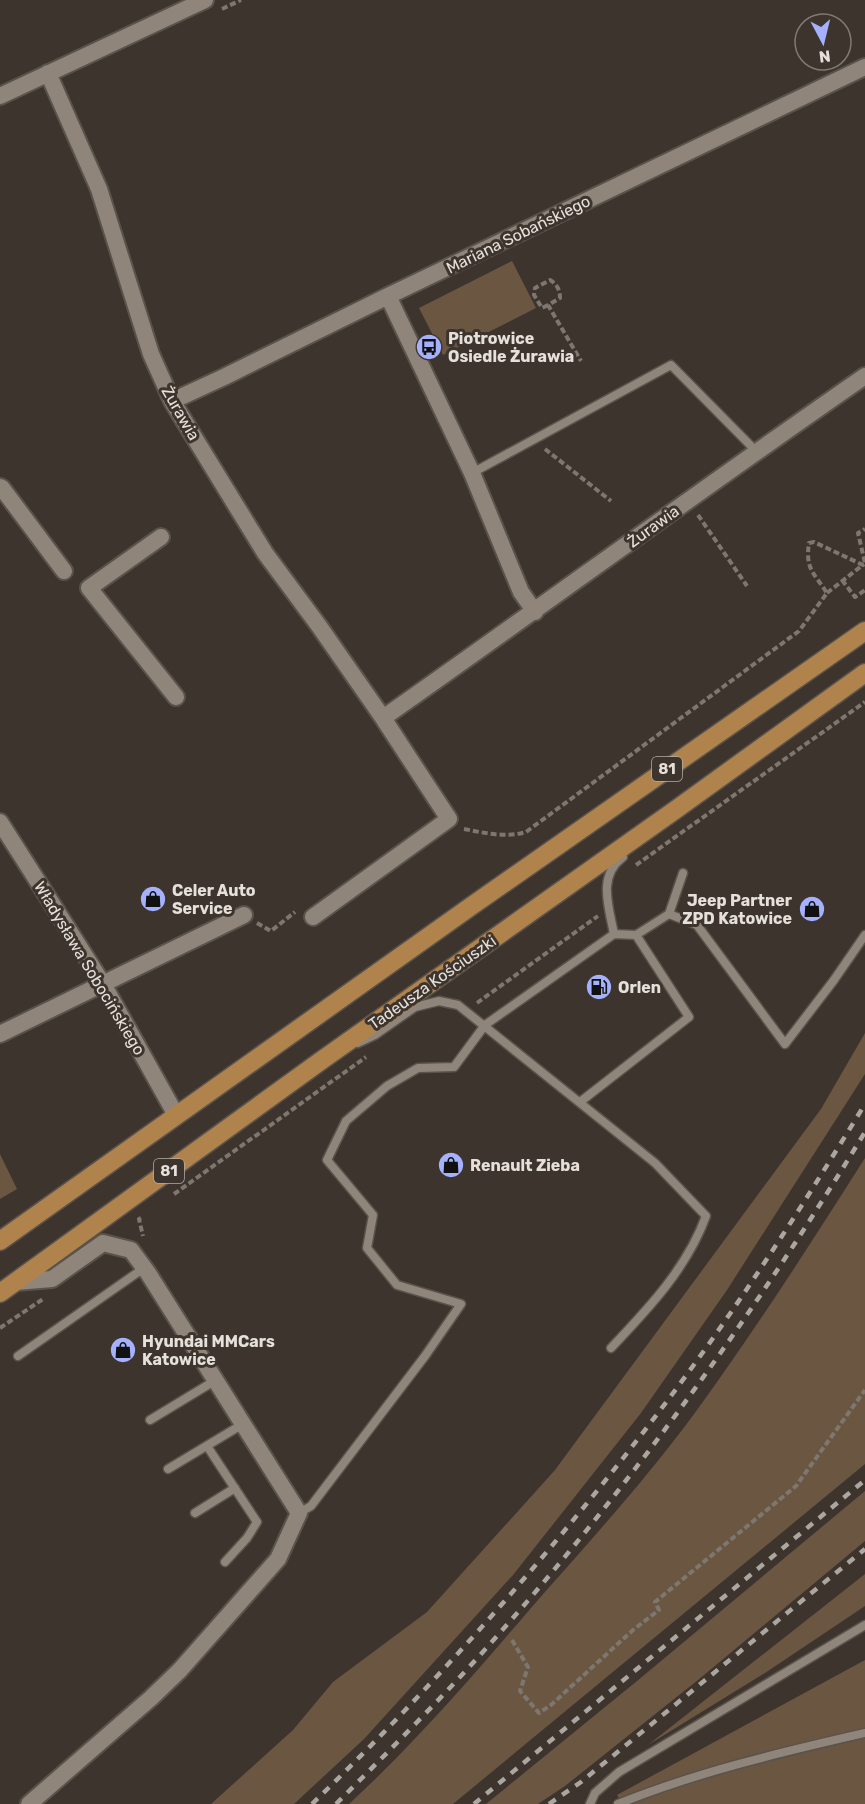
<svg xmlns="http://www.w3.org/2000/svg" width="865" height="1804" font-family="Rubik,sans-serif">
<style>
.green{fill:#6b5642}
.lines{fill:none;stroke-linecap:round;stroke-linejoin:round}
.lane-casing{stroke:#5a534c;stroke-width:11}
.street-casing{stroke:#5a534c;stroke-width:20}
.primary-casing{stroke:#5a534c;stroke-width:21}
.path{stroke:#7e7770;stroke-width:4;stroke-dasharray:6 3;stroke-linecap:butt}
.lane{stroke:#8f857b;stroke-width:8}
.street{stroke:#8f857b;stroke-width:16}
.primary{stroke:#b0824c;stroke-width:18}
.rail{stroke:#aca6a0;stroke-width:4.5;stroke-dasharray:8 8;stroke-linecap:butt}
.labels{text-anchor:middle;stroke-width:6;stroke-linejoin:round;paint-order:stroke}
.shield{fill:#3d352d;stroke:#b3ada7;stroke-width:1.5}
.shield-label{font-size:15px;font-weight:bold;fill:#e6e0db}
.street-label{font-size:16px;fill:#e6e0db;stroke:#3d352d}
.poi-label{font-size:16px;font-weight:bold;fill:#e6e0db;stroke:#3d352d;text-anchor:start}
</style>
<rect width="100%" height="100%" fill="#3d352d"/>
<path class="green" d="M512,261l24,47 -93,47 -24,-47z
M865,1033v41l-138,216 -86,123 -128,162 -149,164 -70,65h-83l82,-74 40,-48 94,-70 128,-142 266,-361z
M0,1154l17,35 -17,10z
M865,1158v306l-412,340h-104c65,-60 124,-128 182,-196 56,-64 115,-128 166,-198 59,-81 114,-167 168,-252z
M865,1491v50l-167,139 -133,106 -27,18h-52l151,-123z
M865,1574v32l-100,67 -117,72z
M865,1660v144h-242l-6,-9z"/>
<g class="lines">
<g class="lane-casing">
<path id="lane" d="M472,473l199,-108 85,86
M669,914l28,11 88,119 49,-64 31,-45
M614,934c-5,-27 -17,-58 9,-77
M636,935l33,-21 14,-41
M358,1043l17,-8 40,-28 24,-6 19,4 197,158 51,53c-19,52 -57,92 -95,132
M18,1356l126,-88
M150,1420l66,-40
M207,1446l50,76 -10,16 -22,24
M168,1469l75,-45
M195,1513l40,-25
M299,1513l12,-7 114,-150 36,-52 -64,-19 -30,-37 6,-33 -46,-55 19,-39 41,-35 31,-18 36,-1 31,-42 129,-91 22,1 53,82 -109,85
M590,1804l5,-11 24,-21 246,-147
M618,1804c79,-32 164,-52 247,-71"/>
</g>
<g class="street-casing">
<path id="street" d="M48,73l51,116 52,165 21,47 93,152 54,73 64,92 66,101 -136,98
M0,96l205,-96
M388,296l84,177 49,119 14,20
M172,401l52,-24 164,-81 477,-229
M0,487l2,1 62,83
M161,537l-72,51 87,109
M383,718c161,-113 320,-230 482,-342
M0,822l103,162 73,131
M0,1034l244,-119
M16,1282l36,-3 51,-36 28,7 17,23 151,240 -21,46 -98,111 -29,28 -122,106"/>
</g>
<g class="primary-casing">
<path id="primary" d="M0,1241l470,-334 395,-276
M0,1293l322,-233 356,-252 187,-135"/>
</g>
<path class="path" d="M222,9l19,-9
M548,305l-6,3 -8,-13 1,-7 15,-8c7,4 10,10 10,18l-12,7 33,56
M545,449l66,52
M698,515l49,71
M842,580l13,17 10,-7
M827,593l37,-29
M464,829c21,4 41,9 62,3l273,-201 28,-38c-13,-20 -22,-24 -18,-50l5,-1 49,23 2,-2 -7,-30 7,-4
M636,865l229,-163
M257,923l14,8 24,-19
M477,1003l121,-87
M174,1194l192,-137
M141,1218l-2,1 4,17
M0,1328l43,-29
M512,1640l16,27 -8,24 19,22 12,-8 82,-75 26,-20 -4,-8 141,-116 69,-96"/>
<use href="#lane" class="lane"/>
<use href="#street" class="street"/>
<use href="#primary" class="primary"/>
<path class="rail" d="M312,1804c125,-121 240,-252 346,-391 75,-98 142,-203 207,-309
M336,1804c52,-52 105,-105 154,-160 141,-158 265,-331 375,-512
M474,1804l391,-324
M549,1804l32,-22 284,-233"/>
</g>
<defs>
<g id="bus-disc" transform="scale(1.35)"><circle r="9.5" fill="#a5b1fc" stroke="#3d352d"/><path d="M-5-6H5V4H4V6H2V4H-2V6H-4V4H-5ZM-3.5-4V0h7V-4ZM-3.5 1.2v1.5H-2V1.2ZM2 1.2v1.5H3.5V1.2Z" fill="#111"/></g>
<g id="shop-disc" transform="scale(1.35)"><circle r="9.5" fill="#a5b1fc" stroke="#3d352d"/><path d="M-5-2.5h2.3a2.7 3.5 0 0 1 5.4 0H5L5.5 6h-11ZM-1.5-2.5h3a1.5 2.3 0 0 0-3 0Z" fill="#111"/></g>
<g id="fuel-disc" transform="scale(1.35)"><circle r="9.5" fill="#a5b1fc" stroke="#3d352d"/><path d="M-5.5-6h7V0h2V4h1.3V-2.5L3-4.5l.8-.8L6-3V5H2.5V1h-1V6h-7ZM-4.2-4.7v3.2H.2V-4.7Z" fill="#111"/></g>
</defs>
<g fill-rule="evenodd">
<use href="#bus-disc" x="429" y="347"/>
<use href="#shop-disc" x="153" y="899"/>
<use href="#shop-disc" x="812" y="909"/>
<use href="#fuel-disc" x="599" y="987"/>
<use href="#shop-disc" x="451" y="1165"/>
<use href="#shop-disc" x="123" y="1350"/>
</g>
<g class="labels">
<g class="shield">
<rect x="652" y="757" width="30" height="24" rx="4.5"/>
<rect x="154" y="1159" width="30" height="24" rx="4.5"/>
</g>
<g class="shield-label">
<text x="667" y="774">81</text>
<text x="169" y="1176">81</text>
</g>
<g class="street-label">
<text transform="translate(518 234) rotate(-26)" y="6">Mariana Sobańskiego</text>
<text transform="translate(181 413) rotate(60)" y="6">Żurawia</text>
<text transform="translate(653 526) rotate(-36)" y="6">Żurawia</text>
<text transform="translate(90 968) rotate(59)" y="6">Władysława Sobocińskiego</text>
<text transform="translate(432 982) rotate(-35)" y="6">Tadeusza Kościuszki</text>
</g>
<g class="poi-label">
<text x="448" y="344">Piotrowice<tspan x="448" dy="18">Osiedle Żurawia</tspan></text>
<text x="172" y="896">Celer Auto<tspan x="172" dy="18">Service</tspan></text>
<text x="792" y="906" text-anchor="end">Jeep Partner<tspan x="792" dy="18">ZPD Katowice</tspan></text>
<text x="618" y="993">Orlen</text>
<text x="470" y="1171">Renault Zieba</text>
<text x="142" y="1347">Hyundai MMCars<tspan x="142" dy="18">Katowice</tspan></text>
</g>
</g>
<g transform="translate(823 42) rotate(173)"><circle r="28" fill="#3d352d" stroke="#817973" stroke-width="1.5"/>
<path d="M0-4.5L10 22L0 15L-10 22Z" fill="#a5b1fc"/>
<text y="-9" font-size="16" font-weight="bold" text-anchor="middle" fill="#e6e0db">N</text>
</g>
</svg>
